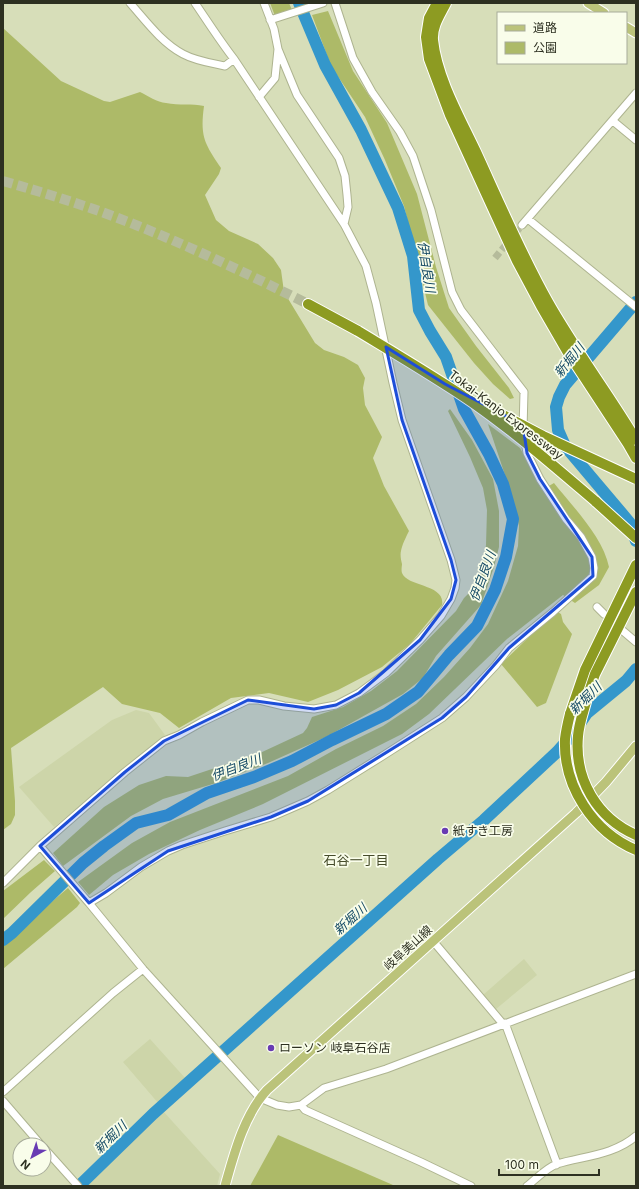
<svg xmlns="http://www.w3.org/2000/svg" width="639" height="1189" font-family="Inter,'Noto Sans JP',sans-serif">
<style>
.built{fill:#cdd5a9}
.green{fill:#adba68}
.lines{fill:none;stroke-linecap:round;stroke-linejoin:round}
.river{stroke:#3497cb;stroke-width:12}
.minor-tunnel{stroke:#b5bb9b;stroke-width:7;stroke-dasharray:7 3.5;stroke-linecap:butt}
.highway-tunnel{stroke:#b5bb9b;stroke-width:10;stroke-dasharray:10 5;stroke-linecap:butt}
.minor-casing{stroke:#aeb490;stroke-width:9}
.major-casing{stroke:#fff;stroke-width:11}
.highway-casing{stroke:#fff;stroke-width:12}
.minor{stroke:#fff;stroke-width:7}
.major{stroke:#bbc37a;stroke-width:9}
.highway{stroke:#8d9b22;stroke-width:10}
.highway-bridge-casing{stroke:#fff;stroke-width:12;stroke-linecap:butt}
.highway-bridge{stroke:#8d9b22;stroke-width:10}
.marked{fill:#1d4ed8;fill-opacity:0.2;stroke:#1d4ed8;stroke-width:3;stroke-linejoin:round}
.poi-dot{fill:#683bb3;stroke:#f9fdea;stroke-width:1.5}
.labels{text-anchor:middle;stroke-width:3.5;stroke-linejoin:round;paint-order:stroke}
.street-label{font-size:12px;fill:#2d3021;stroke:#f9fdea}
.poi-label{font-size:12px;fill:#2d3021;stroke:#f9fdea;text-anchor:start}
.water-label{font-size:13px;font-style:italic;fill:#144964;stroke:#f9fdea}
.neighbourhood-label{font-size:13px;fill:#454b2a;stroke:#f9fdea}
</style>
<rect width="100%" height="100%" fill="#d7deb9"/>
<path class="built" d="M136,710l13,3 16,22 -111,92 -35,-40 93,-67z
M524,959l13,16 -41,34 -13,-14z
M150,1039l36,40 -27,25 -36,-42z
M163,1111l57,63 -3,12h-134l-1,-1z"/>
<path class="green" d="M270,3h19l3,7 -17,6z
M328,11l25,60 34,52 30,71 19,73 13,41 27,38 33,42 5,10 -4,1 -17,-15 -19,-21 -46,-58 -24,-99 -19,-46 -20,-43 -34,-51 -19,-51z
M3,28l58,53 43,20 6,1 30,-10c8,4 17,10 26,11 13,3 26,0 38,3 -4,30 0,37 17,62l-2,6 -14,21 11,25 13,11 29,13 15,14 8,12 3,22 31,51 9,7 20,7 14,8 7,13 -2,10 2,17 17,32 -9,21 11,28 25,45c-3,6 -7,14 -8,20 -1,4 0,9 1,13 0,2 -1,6 0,9 5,14 44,11 40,32l-32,39 -28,23 -44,23 -30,12 -39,-9 -38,5 -52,30 -19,-15 -38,-9 -19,-17 -92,61 4,53v14l-4,9 -8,6z
M450,409l22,31 21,39 6,32v36l-5,20 -13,38 -45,51 -13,22 -20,16 -77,43 -58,26 -52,20 -53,16 -32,17 -68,50 -10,-13 51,-46 35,-22 27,-9 22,1 72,-24 43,-20 4,-5 5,-11 31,-10 28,-16 26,-20 59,-60 8,-13 9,-9 9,-16 4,-28 1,-35 -4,-22 -13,-31 -22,-46z
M488,424l32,24 18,32 4,10 12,-7c19,24 49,54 55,84l-10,18 -24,18 -12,-8 -56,44 -78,75 -27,20 -139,70 -63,26 -51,24 -36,21 -24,20 -11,-13 54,-39 38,-21 118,-46 48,-27 47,-23 33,-22 28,-27 26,-29 18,-24 20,-43 10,-35 1,-20 -7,-30z
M556,611l5,3 2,8 9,12 -26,69 -9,4 -36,-43z
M44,860l11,11 -24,21 -28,27v-28z
M68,888l12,15 -3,4 -74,62v-26z
M278,1135l115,50 1,1h-144z"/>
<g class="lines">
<path class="river" d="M636,541l-6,-18 -65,-77 -7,-16 -2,-23 3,-10 6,-12 71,-83
M3,940l9,-7 71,-70 21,-17 32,-23 32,-8 39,-22 47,-16 38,-16 40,-21 54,-26 32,-22 31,-37 28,-29 18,-36 11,-33 7,-38 -10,-35 -14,-30 -25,-45 -18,-52 -16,-26 -11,-21 -6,-54 -15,-48 -37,-78 -36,-65 -26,-62
M82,1186l-1,-2 72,-70 285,-255 46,-39 73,-68 16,-18 14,-21 39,-32 10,-12"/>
<path class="minor-tunnel" d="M495,258l27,-33"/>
<path class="highway-tunnel" d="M3,181c32,9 64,19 96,30 72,26 141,59 209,93"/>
<g class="minor-casing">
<path id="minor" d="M130,3c16,18 31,39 53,51 13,7 28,9 42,12l9,-7
M195,3c13,19 25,38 39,56l110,165 22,42 10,37 17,80 9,37 49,140 5,20 -1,8 -4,11 -10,17 -21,24 -34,33 -27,20 -23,12 -22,4 -30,-3 -25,-6h-11l-46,22 -23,13 -15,6 -39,31 -85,74 49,57 54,66 117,129 17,7 12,2 12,-2 23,-17 62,-19 250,-95
M270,20l53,-17
M278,49l19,46 42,63 6,18 2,19 1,12 -4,17
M259,97l16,-19 3,-29 -4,-20 -10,-26
M613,121l23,19
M528,219l108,88
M522,225l114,-132
M597,607l7,7
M623,631l13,11
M3,883l37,-37
M89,903l17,-10 35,-26 27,-16 14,-6 43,-14 46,-14 37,-16 20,-11 53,-33 61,-39 24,-21 30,-32 13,-17 44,-36 40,-36 1,-8 -2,-11 -11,-20 -15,-18 -26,-40 -13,-26 -4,-23 1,-38 -63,-82 -9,-18 -21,-82 -18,-54 -13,-24 -28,-40 -19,-34 -18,-55
M433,941l70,83
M505,1023l51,138v4
M3,1092l110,-99 30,-24
M3,1101l38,44
M301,1105l4,5 116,52 50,24
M44,1148l34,38
M527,1186c9,-7 19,-18 30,-22 27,-8 57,-9 79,-28"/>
</g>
<g class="major-casing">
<path id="major" d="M588,3l16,10
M626,27l10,6
M225,1186c9,-32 19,-71 42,-96l309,-277 30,-31 30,-36"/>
</g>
<g class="highway-casing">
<path id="highway" d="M437,3l-8,15 -3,19 3,22 21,56 67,146 24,45 26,45 61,93 8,14
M446,3c-6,12 -14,23 -13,37 4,38 27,78 43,112 23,50 45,102 72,150 27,48 60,91 88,138
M308,304l50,27
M595,501l41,37
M587,698l8,-24 41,-82
M570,714l15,-44 51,-105"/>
</g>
<use href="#minor" class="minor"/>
<use href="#major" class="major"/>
<use href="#highway" class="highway"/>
<g class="highway-bridge-casing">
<path id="highway-bridge" d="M358,331c38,23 77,46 114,71 43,30 83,65 123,99
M482,404l61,32 93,43
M587,698c-3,12 -8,25 -9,38 -4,43 19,82 58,99
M570,714c-2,8 -4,17 -5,25 -2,47 28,93 71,111"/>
</g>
<use href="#highway-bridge" class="highway-bridge"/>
</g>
<path class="marked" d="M386,347l59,37 78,41 4,28 13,26 52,78 1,19 -84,72 -43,49 -24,21 -134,83 -37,16 -103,34 -79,52 -49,-57 85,-74 39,-31 84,-41 66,9 22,-4 23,-12 61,-53 31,-41 5,-19 -5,-20 -49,-140z"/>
<g class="poi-dot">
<circle cx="445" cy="831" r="4"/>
<circle cx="271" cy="1048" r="4"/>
</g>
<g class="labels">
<g class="street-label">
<text transform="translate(506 415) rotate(37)" y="4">Tokai-Kanjo Expressway</text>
<text transform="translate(408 948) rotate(-42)" y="4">岐阜美山線</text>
</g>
<g class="poi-label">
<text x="453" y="835">紙すき工房</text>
<text x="279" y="1052">ローソン 岐阜石谷店</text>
</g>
<g class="water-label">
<text transform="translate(427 267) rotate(81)" y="5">伊自良川</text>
<text transform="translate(569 360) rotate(-51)" y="5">新堀川</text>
<text transform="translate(482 576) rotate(-70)" y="5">伊自良川</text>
<text transform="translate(585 698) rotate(-45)" y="5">新堀川</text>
<text transform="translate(236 767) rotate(-21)" y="5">伊自良川</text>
<text transform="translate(350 919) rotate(-42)" y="5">新堀川</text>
<text transform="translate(110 1137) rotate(-44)" y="5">新堀川</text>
</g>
<g class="neighbourhood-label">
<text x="356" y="865">石谷一丁目</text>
</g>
</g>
<rect width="639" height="1189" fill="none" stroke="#2d3021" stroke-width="8"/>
<rect x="497" y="12" width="130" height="52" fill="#f9fdea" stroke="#a7ab9a"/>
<rect x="505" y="25" width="20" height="6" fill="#bbc37a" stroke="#a7ab9a"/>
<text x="533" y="32" font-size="12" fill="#2d3021">道路</text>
<rect x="505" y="42" width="20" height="12" fill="#adba68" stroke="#a7ab9a"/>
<text x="533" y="52" font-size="12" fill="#2d3021">公園</text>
<g transform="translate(32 1157) rotate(220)"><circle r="19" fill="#f9fdea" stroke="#a7ab9a"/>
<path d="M0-3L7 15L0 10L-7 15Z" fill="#683bb3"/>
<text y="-6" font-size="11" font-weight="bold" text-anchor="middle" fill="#2d3021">N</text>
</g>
<path d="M499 1169v6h100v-6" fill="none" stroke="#2d3021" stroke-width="2"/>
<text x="505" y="1169" font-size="12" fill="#2d3021" stroke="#f9fdea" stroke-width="3" paint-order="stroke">100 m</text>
</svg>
